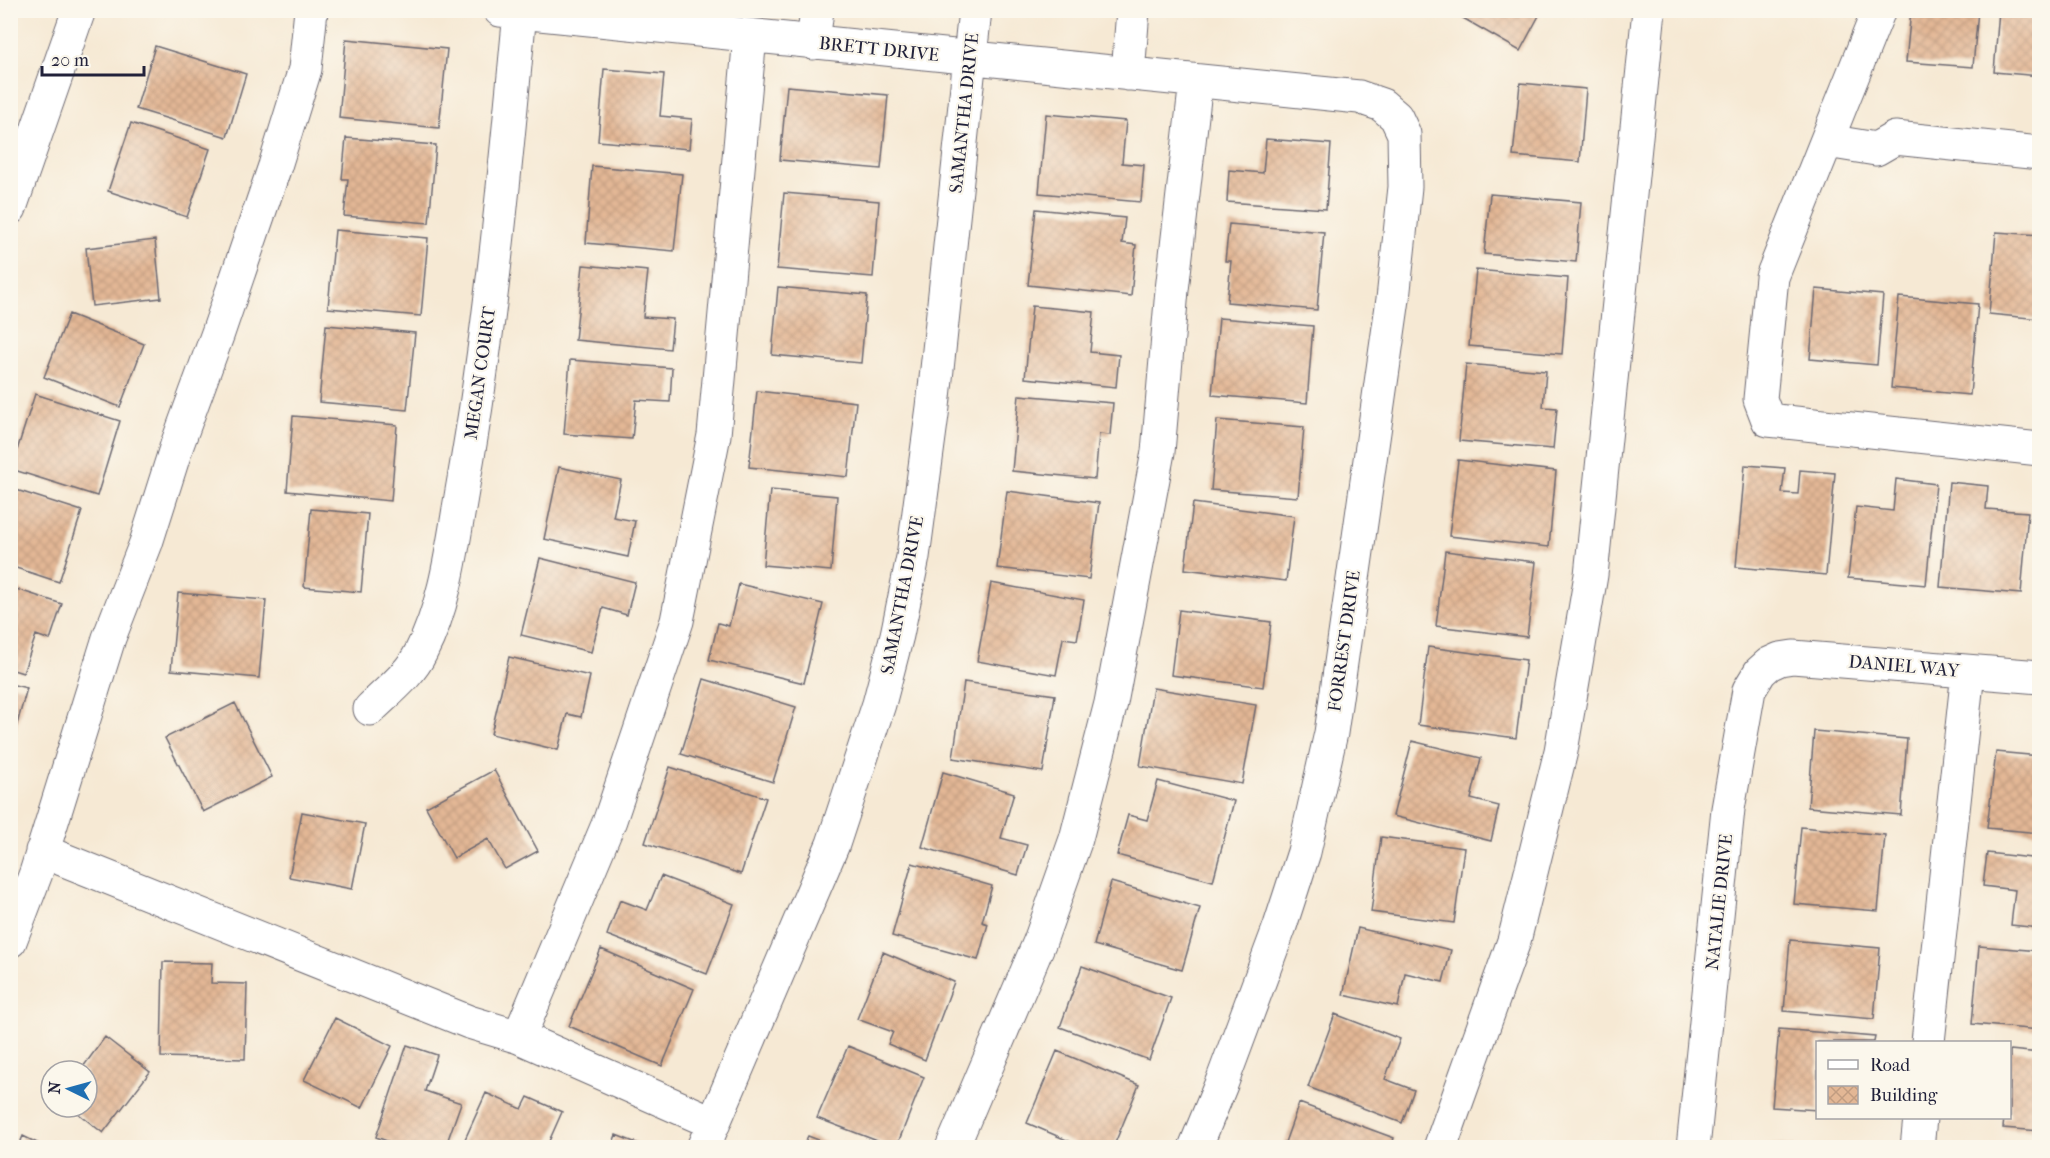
<svg xmlns="http://www.w3.org/2000/svg" width="2050" height="1158" font-family="'IM FELL French Canon',serif">
<style>
.building{fill:url(#building-cross-hatch)}
.lines{fill:none;stroke-linecap:round;stroke-linejoin:round}
.minor-casing{stroke:#6c6871;stroke-width:35}
.minor{stroke:#fff;stroke-width:33}
.labels{text-anchor:middle;stroke-width:4.5;stroke-linejoin:round;paint-order:stroke}
.street-label{font-size:18px;fill:#22223b;stroke:#fbf7ec}
</style>
<defs>
<pattern id="building-cross-hatch" width="8" height="8" patternUnits="userSpaceOnUse" patternTransform="scale(1.5)"><rect width="8" height="8" fill="#e3b795"/><path d="M0 0l8 8M0 8l8-8" fill="none" stroke="#c29d81"/></pattern>
</defs>
<rect width="100%" height="100%" fill="#fbf7ec"/>
<filter id="ink" filterUnits="userSpaceOnUse"><feTurbulence type="fractalNoise" baseFrequency=".0167" numOctaves="2"/><feDisplacementMap in="SourceGraphic" scale="12" xChannelSelector="R" yChannelSelector="G"/><feConvolveMatrix kernelMatrix="1 2 1 2 8 2 1 2 1" color-interpolation-filters="sRGB"/></filter>
<filter id="wash" filterUnits="userSpaceOnUse"><feTurbulence type="fractalNoise" baseFrequency=".008" numOctaves="4" result="noise"/><feDisplacementMap in="SourceGraphic" scale="24" xChannelSelector="R" yChannelSelector="G"/><feGaussianBlur stdDeviation="1.35" result="paint"/><feColorMatrix in="noise" values="0 0 0 0 0 0 0 0 0 0 0 0 0 0 0 0 0 1.4 0 .05"/><feComposite in="paint" operator="in"/></filter>
<g filter="url(#wash)">
<rect width="100%" height="100%" fill="#f6e9d4"/>
<g id="blocks">
<path class="building" d="M1449,10h93l-22,41z
M1911,10h67l-5,57 -67,-5z
M1999,10h41v66l-46,-4z
M346,39l101,10 -8,79 -100,-10z
M155,46l91,28 -19,63 -91,-28z
M604,69l60,5 -4,42 32,3 -3,30 -91,-8z
M1520,83l66,6 -6,73 -67,-6z
M787,86l101,9 -7,74 -101,-9z
M1046,114l80,7 -4,42 22,2 -3,37 -102,-9z
M131,123l79,26 -23,68 -79,-26z
M346,138l90,7 -7,78 -85,-7 4,-37h-6z
M1266,139l65,5 -5,65 -99,-7 2,-32 34,3z
M592,166l90,8 -8,77 -88,-8z
M784,193l95,8 -6,76 -96,-8z
M1490,194l91,8 -5,60 -92,-8z
M1036,209l89,9 -3,25 14,2 -5,51 -103,-11z
M1229,224l95,8 -7,78 -90,-8 4,-41h-6z
M335,230l93,8 -7,78 -93,-8z
M1996,232l44,3v84l-51,-5z
M155,240l6,58 -69,8 -6,-58z
M583,265l65,6 -5,46 30,2 -3,30 -95,-9z
M1476,270l92,8 -6,76 -93,-8z
M778,287l89,8 -6,68 -89,-8z
M1816,289l67,6 -6,70 -67,-6z
M1899,297l79,7 -8,91 -79,-7z
M1032,306l62,6 -4,40 29,3 -3,32 -91,-9z
M69,314l75,30 -24,63 -76,-30z
M1219,318l94,8 -6,77 -95,-8z
M326,325l89,8 -8,77 -88,-8z
M570,360l102,8 -2,34 -34,-2 -4,39 -68,-5z
M1466,364l80,7 -3,36 14,1 -4,41 -94,-8z
M757,391l99,11 -8,75 -99,-10z
M35,394l85,27 -23,75 -86,-27z
M1019,395l94,8 -3,32 -11,-1 -4,45 -83,-8z
M293,416l104,9 -6,76 -104,-10z
M1217,420l87,7 -6,70 -87,-7z
M1458,460l98,11 -7,76 -100,-11z
M1745,465l40,3 -3,25 16,1 2,-24 35,3 -9,102 -90,-8z
M559,467l62,13 -8,37 22,4 -7,36 -84,-18z
M1896,479l40,5 -10,101 -78,-7 8,-71 37,4z
M1949,482l39,4 -2,23 42,3 -7,82 -81,-7z
M10,488l72,23 -23,71 -49,-16z
M770,490l67,6 -6,75 -68,-6z
M1007,491l92,12 -10,76 -92,-11z
M1193,503l101,13 -8,65 -101,-12z
M311,509l57,5 -7,78 -57,-5z
M1445,551l91,11 -9,75 -91,-11z
M540,558l95,24 -8,33 -24,-7 -12,44 -70,-17z
M991,583l93,17 -7,40 -14,-2 -7,37 -79,-14z
M739,584l84,20 -19,79 -95,-23 9,-37 11,3z
M10,587l52,17 -12,36 -14,-5 -13,38 -13,-4z
M178,593l88,7 -7,78 -88,-8z
M1179,610l92,12 -8,65 -92,-12z
M1428,647l98,13 -10,78 -98,-13z
M509,657l81,19 -9,41 -14,-3 -9,36 -67,-16z
M704,679l92,28 -23,75 -92,-28z
M964,682l91,13 -12,77 -90,-14z
M10,684l17,4 -16,58h-1z
M1153,688l103,17 -14,79 -102,-18z
M235,703l37,74 -69,35 -38,-74z
M1814,731l93,8 -6,76 -93,-8z
M1412,741l69,17 -10,41 28,7 -8,35 -98,-25z
M1996,752l44,4v77l-53,-5z
M670,767l96,31 -25,76 -96,-31z
M494,770l44,81 -33,18 -17,-30 -34,19 -28,-51z
M943,772l71,21 -13,45 26,7 -9,30 -96,-28z
M1158,781l76,20 -21,80 -96,-26 11,-40 19,5z
M302,812l63,12 -13,65 -63,-12z
M1801,827l84,8 -7,76 -84,-7z
M1381,837l83,11 -10,75 -83,-11z
M1987,853l53,6v69l-29,-3 4,-35 -32,-4z
M912,863l80,23 -10,36 6,2 -10,36 -86,-24z
M661,876l73,28 -27,70 -100,-39 13,-35 27,10z
M1111,882l89,26 -18,62 -88,-25z
M1358,928l93,22 -8,32 -38,-9 -7,34 -55,-12z
M1790,940l90,8 -6,71 -90,-8z
M1979,946l61,5v79l-68,-6z
M601,949l93,40 -32,77 -93,-40z
M883,952l71,30 -29,78 -37,-16 5,-12 -36,-13z
M163,962l49,1 -1,20 36,1 -2,75 -84,-2z
M1082,966l89,32 -22,62 -89,-33z
M1335,1014l65,25 -15,40 29,11 -12,33 -94,-36z
M335,1018l57,28 -30,62 -58,-28z
M1779,1029l96,8 -1,5h-56v68l-46,-3z
M105,1037l45,35 -47,61 -33,-26h17v-36h-7z
M407,1045l30,10 -12,36 36,12 -16,45h-39l-30,-11z
M848,1046l76,31 -28,71 -79,-30z
M2010,1050l30,3v78l-37,-3 1,-10h6z
M1057,1051l82,34 -26,63h-28l-58,-25z
M486,1093l36,16 6,-12 34,15 -16,36h-85z
M1299,1103l95,35 -3,10h-108z
M616,1135l31,12v1h-36z
M23,1136l24,12h-29z
M808,1136l29,11v1h-35z
M1769,1144l25,2v2h-25z"/>
</g>
</g>
<g filter="url(#ink)">
<use href="#blocks" fill-opacity="0" stroke="#6c6871" stroke-width="1.5"/>
<g class="lines">
<g class="minor-casing">
<path id="minor" d="M500,10l859,87 23,8 14,12 8,17 1,53 -12,112 -62,434 -27,119 -24,74 -58,156 -27,66
M1879,10l-107,267 -12,122 8,21 272,29
M813,43l4,-33
M1128,74l5,-64
M1827,141l49,8 19,-11 145,15
M10,208l69,-198
M370,709c17,-17 40,-34 51,-57 26,-50 32,-111 42,-167 28,-156 42,-314 57,-473
M42,851l427,171 50,15 195,86
M10,941l26,-68 73,-235 37,-95 31,-98 41,-112 57,-167 30,-97 6,-59
M519,1037l91,-217 67,-199 37,-186 36,-399
M1928,1042l40,-370
M703,1148l130,-304 46,-140 18,-69 16,-78 20,-150 42,-397
M952,1148l88,-207 36,-102 35,-136 47,-251 14,-162 24,-209
M1440,1148l74,-207 47,-190 30,-176 58,-565
M1693,1148l35,-339 21,-119 11,-18 9,-8 11,-5 13,-2 247,20
M1917,1148l3,-30"/>
</g>
<use href="#minor" class="minor"/>
</g>
</g>
<g class="labels">
<g class="street-label">
<text transform="translate(879 49) rotate(6)" y="6">BRETT DRIVE</text>
<text transform="translate(964 113) rotate(-84)" y="6">SAMANTHA DRIVE</text>
<text transform="translate(480 373) rotate(-82)" y="6">MEGAN COURT</text>
<text transform="translate(902 595) rotate(-79)" y="6">SAMANTHA DRIVE</text>
<text transform="translate(1344 641) rotate(-82)" y="6">FORREST DRIVE</text>
<text transform="translate(1904 666) rotate(5)" y="6">DANIEL WAY</text>
<text transform="translate(1719 902) rotate(-84)" y="6">NATALIE DRIVE</text>
</g>
</g>
<rect width="2050" height="1158" fill="none" stroke="#fbf7ec" stroke-width="36"/>
<rect x="1816" y="1041" width="195" height="78" fill="#fbf7ec" stroke="#a4a2a5" stroke-width="1.5"/>
<rect x="1828" y="1060" width="30" height="9" fill="#ffffff" stroke="#a4a2a5" stroke-width="1.5"/>
<text x="1870" y="1071" font-size="18" fill="#22223b">Road</text>
<rect x="1828" y="1086" width="30" height="18" fill="url(#building-cross-hatch)" stroke="#a4a2a5" stroke-width="1.5"/>
<text x="1870" y="1101" font-size="18" fill="#22223b">Building</text>
<g transform="translate(69 1089) rotate(275)"><circle r="28" fill="#fbf7ec" stroke="#a4a2a5" stroke-width="1.5"/>
<path d="M0-4.5L10 22L0 15L-10 22Z" fill="#1f6fb2"/>
<text y="-9" font-size="16" font-weight="bold" text-anchor="middle" fill="#22223b">N</text>
</g>
<path d="M42 66v9h102v-9" fill="none" stroke="#22223b" stroke-width="3"/>
<text x="51" y="66" font-size="18" fill="#22223b" stroke="#fbf7ec" stroke-width="4.5" paint-order="stroke">20 m</text>
</svg>
